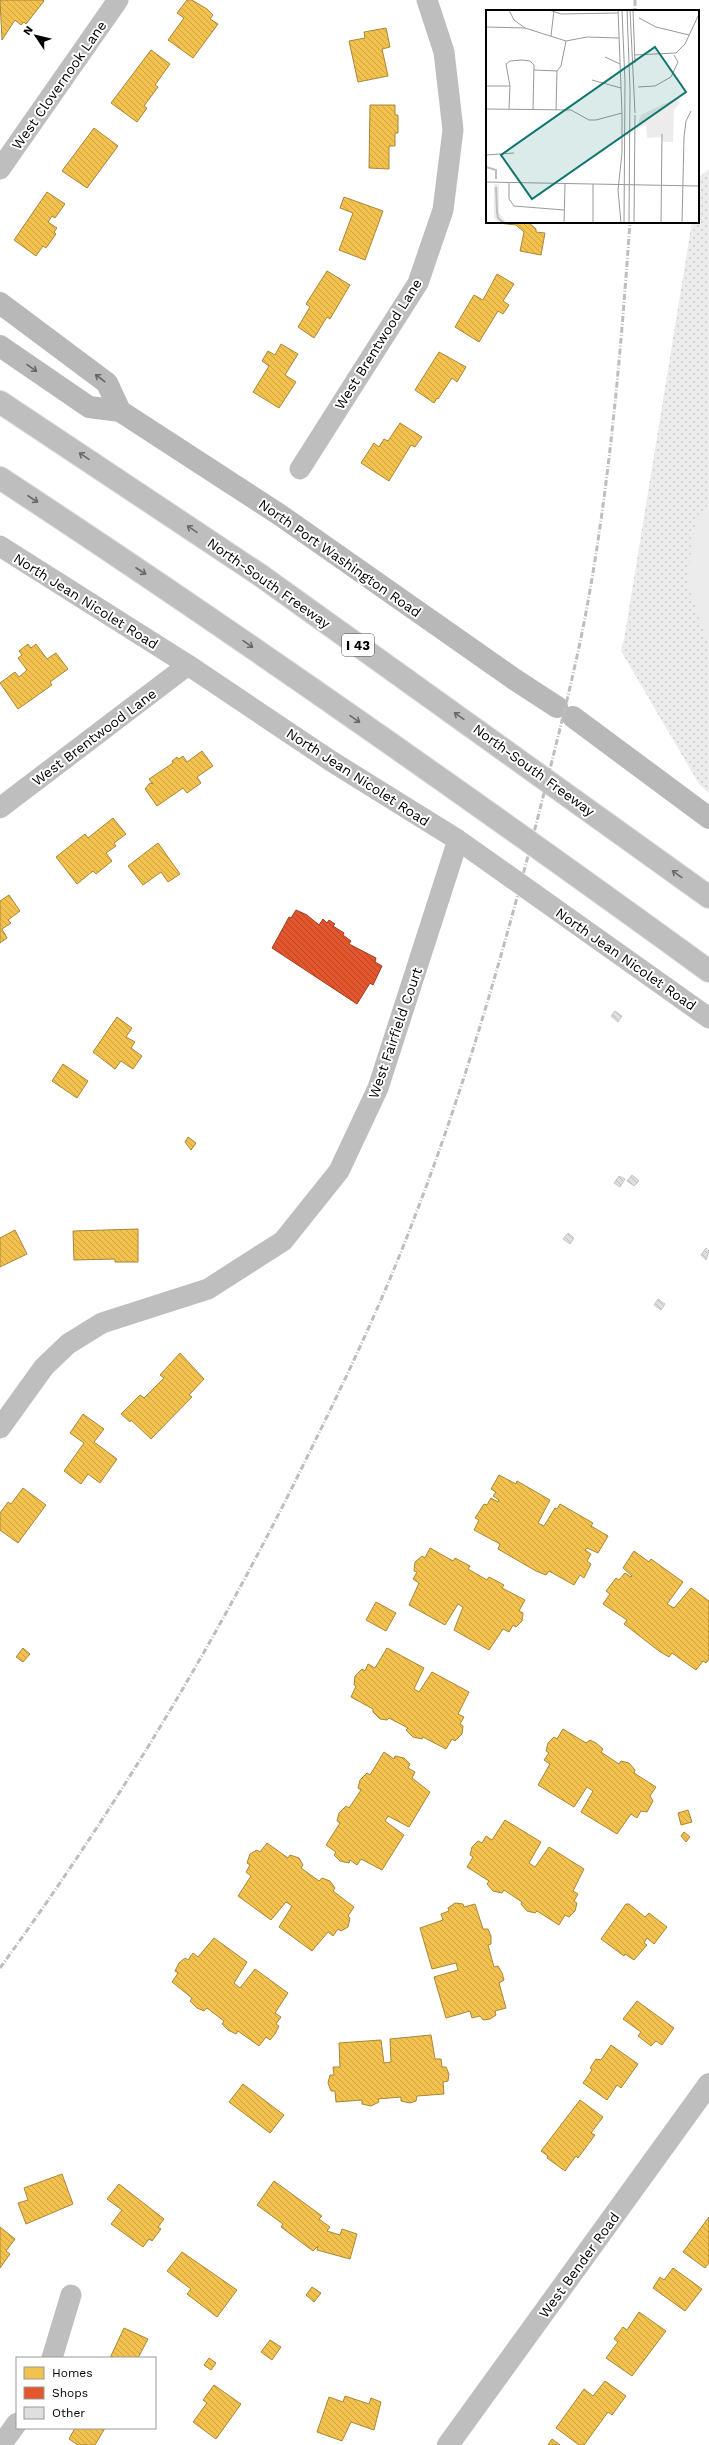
<svg xmlns="http://www.w3.org/2000/svg" width="709" height="2445" font-family="'Work Sans',sans-serif">
<style>
.park{fill:url(#park-dots)}
.pitch{fill:#ececec}
.homes{fill:url(#homes-back-hatch);stroke:#a98737}
.shops{fill:url(#shops-back-hatch);stroke:#a03d20}
.building{fill:url(#building-back-hatch);stroke:#c7c7c7}
.lines{fill:none;stroke-linecap:round;stroke-linejoin:round}
.motorway-casing{stroke:#dbdbdb;stroke-width:24}
.minor{stroke:#bebebe;stroke-width:21}
.tertiary{stroke:#bebebe;stroke-width:22}
.secondary{stroke:#b8b8b8;stroke-width:22}
.motorway{stroke:#bebebe;stroke-width:22}
.rail{stroke:#bebebe;stroke-width:3;stroke-dasharray:6 2 1 2;stroke-linecap:butt}
.oneway{stroke:#656565}
.oneway2{stroke:#686868}
.labels{text-anchor:middle;stroke-width:4;stroke-linejoin:round;paint-order:stroke}
.shield{fill:#fff;stroke:#4c4c4c;stroke-width:1}
.shield-label{font-size:13px;font-weight:bold;fill:#000}
.street-label{font-size:14px;fill:#000;stroke:#fff}
.inset-river{fill:none;stroke:#bfbfbf;stroke-width:2}
.inset-road{fill:none;stroke:#999;stroke-width:1}
.view{fill:#0f766e;fill-opacity:0.15;stroke:#0f766e;stroke-width:2}
.inset-edge{fill:none;stroke:#000;stroke-width:2}
</style>
<defs>
<pattern id="park-dots" width="8" height="8" patternUnits="userSpaceOnUse"><rect width="8" height="8" fill="#ececec"/><path d="M2 2h.1M6 6h.1" fill="none" stroke="#c9c9c9" stroke-width="1.8" stroke-linecap="round"/></pattern>
<pattern id="homes-back-hatch" width="6" height="6" patternUnits="userSpaceOnUse"><rect width="6" height="6" fill="#f2c14e"/><path d="M-1 5l2 2M0 0l6 6M5-1l2 2" fill="none" stroke="#cea442"/></pattern>
<pattern id="shops-back-hatch" width="6" height="6" patternUnits="userSpaceOnUse"><rect width="6" height="6" fill="#e4572e"/><path d="M-1 5l2 2M0 0l6 6M5-1l2 2" fill="none" stroke="#b64625"/></pattern>
<pattern id="building-back-hatch" width="6" height="6" patternUnits="userSpaceOnUse"><rect width="6" height="6" fill="#dfdfdf"/><path d="M-1 5l2 2M0 0l6 6M5-1l2 2" fill="none" stroke="#bebebe"/></pattern>
</defs>
<rect width="100%" height="100%" fill="#fff"/>
<path class="park" d="M709,169v624l-10,-9 -78,-133 3,-11 68,-418h6l1,-45z"/>
<path class="pitch" d="M709,502v140l-3,-3 -19,-59 8,-56z"/>
<path class="homes" d="M0,0h43l1,1 -18,23 -2,-2 -3,3 -6,-5 -13,20z
M187,0h5l15,9 6,6 -3,4 8,5 -25,34 -25,-18 16,-22 -7,-5z
M386,28l4,19 -8,2 6,27 -30,6 -9,-41 16,-3 -1,-6z
M151,50l19,14 -15,21 3,2 -14,19 3,2 -10,14 -26,-19z
M370,105h25v10h3v18h-3v13h-6v23l-20,-1z
M94,128l24,18 -31,42 -25,-17z
M47,192l18,12 -10,14 -3,-2 -4,6 9,6 -3,4 2,2 -10,14 -3,-2 -7,10 -22,-16z
M344,197l39,14 -18,49 -26,-10 14,-37 -13,-5z
M528,222l8,7v3l9,1 -4,22 -21,-4 4,-19 -8,-7 -18,-2z
M327,271l23,14 -20,34 -3,-2 -13,21 -16,-11 12,-20 -4,-3z
M497,274l17,10 -11,17 6,4 -6,9 -5,-3 -19,31 -24,-15 19,-32 9,5z
M281,344l17,10 -13,21 11,7 -17,26 -26,-16 16,-26 -7,-5 6,-10 7,4z
M439,352l27,15 -9,15 -5,-4 -14,21 -1,-1 -3,5 -19,-13z
M400,423l22,14 -7,10 -4,-2 -22,36 -28,-18 13,-20 5,4 5,-8 4,2z
M28,644l3,4 5,-4 11,15 9,-6 12,16 -18,13 2,3 -34,24 -18,-26 15,-11 4,5 8,-7 -9,-12 4,-3 -3,-4z
M202,751l11,15 -16,11 4,6 -14,10 -4,-5 -26,18 -12,-17 5,-6 3,1 -4,-5 24,-16 -1,-2 5,-4 2,2 4,-3 4,6z
M113,818l13,16 -12,9 2,3 -10,7 6,8 -16,13 -3,-3 -16,13 -21,-27 29,-23 3,4z
M158,843l22,31 -12,8 -7,-10 -18,13 -15,-19z
M9,895l11,16 -12,9 3,3 -9,6 5,9 -7,5v-42z
M117,1017l15,11 -6,9 9,5 -4,6 11,8 -9,13 -12,-8 -6,8 -22,-17z
M63,1064l25,17 -11,17 -25,-17z
M188,1137l8,6 -5,7 -6,-8z
M138,1229v33h-23v-3l-41,1 -1,-29z
M15,1230l12,24 -27,13v-29z
M180,1353l24,26 -15,16 3,2 -41,42 -20,-19 -1,2 -9,-8 19,-19 4,3 20,-20 -4,-3z
M83,1414l21,15 -10,13 23,17 -17,24 -12,-9 -7,10 -17,-13 20,-28 -14,-10z
M499,1475l17,9 1,-3 33,19 -12,23 6,3 11,-18 2,1 3,-5 33,19 -2,3 17,10 -10,17 -11,-5 -2,2 6,4 -4,7 4,3 -7,14 -4,-3 -6,10 -25,-14 -3,4 -10,-4 -38,-22 2,-5 -26,-14 5,-10 -4,-2 9,-14 3,1 4,-7 7,4 1,-2 -6,-4 3,-4 -5,-3z
M23,1488l23,17 -28,38 -18,-13v-17l8,-11 3,2z
M430,1548l23,13 2,-3 15,8 -2,3 19,11 2,-3 15,8 -2,3 23,12 -6,11 4,2 -1,8 -6,6 -3,-2 -4,7 -6,-3 -14,21 -35,-20 9,-23 -5,-3 -13,21 -36,-20 10,-22 -6,-4 4,-7 -3,-1 1,-9 7,-6 3,2z
M634,1551l15,11 2,-3 32,23 -16,22 7,4 17,-20 18,13v58l-3,4 -3,-2 -7,9 -24,-17 -3,4 -10,-6 -35,-27 3,-4 -24,-16 7,-10 -4,-3 10,-13 3,2 6,-7 6,4 1,-1 -9,-8z
M376,1602l20,11 -10,18 -20,-11z
M23,1648l7,6 -7,8 -7,-5z
M387,1648l37,20 -10,21 5,3 13,-20 37,20 -11,22 6,3 -4,7 3,2 -1,8 -7,7 -3,-2 -6,10 -23,-12 -1,2 -9,-2 -7,-7 2,-2 -19,-10 -2,2 -7,-1 -7,-7v-3l-22,-12 5,-11 -2,-1 1,-9 7,-7 3,2 3,-7 7,4z
M563,1729l23,14 4,-3 6,3 7,6 -2,3 18,12 2,-3 8,2 6,7 -1,3 22,14 -6,9 3,5 -6,11 -6,-1 -4,7 -6,-4 -14,20 -36,-22 12,-21 -6,-4 -13,20 -36,-22 12,-21 -6,-4 5,-7 -3,-2 2,-8 6,-6 3,2z
M384,1752l10,7 1,-3 9,2 6,6 -2,4 7,4 -3,6 18,14 -21,35 -21,-11 -3,5 19,14 -22,35 -21,-11 -4,6 -7,-5 -1,3 -9,-2 -6,-6 2,-3 -10,-7 14,-22 -3,-2 2,-8 7,-7 3,2 12,-18 -3,-2 2,-8 7,-7 3,2z
M688,1810l4,12 -11,3 -3,-12z
M505,1820l36,22 -12,21 6,4 14,-20 35,22 -11,22 5,3 -4,7 3,2 -2,8 -6,6 -4,-2 -6,10 -22,-14 -2,2 -8,-2 -6,-7 1,-2 -18,-12 -2,3 -9,-2 -6,-7 2,-3 -22,-14 6,-10 -3,-2 2,-8 6,-6 4,2 4,-7 6,4z
M684,1832l6,5 -4,5 -5,-6z
M267,1843l21,15 2,-3 9,3 4,7 -2,3 18,13 3,-3 8,3 5,7 -2,3 21,16 -6,9 2,2 -2,9 -7,4 -3,-2 -5,7 -5,-4 -16,19 -33,-24 13,-21 -6,-4 -15,18 -33,-24 13,-20 -5,-4 4,-7 -3,-2 3,-9 7,-4 3,2z
M455,1903l8,1 1,3 11,-3 8,25h5l3,7v8l-3,1 6,22 4,-1 4,7 2,7 -5,3 7,25 -11,3 1,4 -6,4 -7,1 -3,-4 -8,2 -2,-7 -24,7 -12,-41 24,-7 -2,-7 -24,6 -12,-41 23,-8 -2,-6 8,-3 -1,-3z
M626,1904h3l16,13 4,-4 18,14 -13,17 -7,-6 -3,5 3,2 -13,15 -9,-6 -1,2 -23,-17z
M214,1938l33,24 -13,21 6,5 15,-19 33,24 -13,20 6,4 -5,7 3,2 -4,8 -5,6 -4,-3 -7,9 -21,-15 -2,3 -8,-4 -6,-6 2,-3 -17,-13 -3,3 -7,-3 -7,-7 2,-3 -20,-16 6,-9 -3,-2 4,-8 6,-5 3,2 5,-7 5,4z
M637,2001l37,27 -12,17 -6,-4 -5,5 -13,-10 3,-4 -18,-13z
M431,2035l4,24h6l1,8h4l3,7 -1,7 -5,1 1,12 -27,2 -1,5 -6,2 -9,-2v-4l-23,2 1,3 -8,4 -9,-2v-4l-26,2 -1,-11h-4l-3,-8 2,-8h4l-1,-8h7l-1,-24 42,-3 3,23 7,-1 -1,-23z
M611,2045l27,19 -17,24 -4,-3 -10,15 -24,-17 9,-13 -2,-2 6,-9 5,1z
M243,2084l41,31 -14,18 -41,-31z
M580,2100l23,17 -12,16 4,2 -17,23 -2,-2 -11,15 -18,-13 1,-2 -7,-5z
M62,2174l11,30 -47,20 -8,-21 10,-3 -4,-12z
M274,2181l48,35 -3,3 11,8 -3,4 13,4 2,-6 15,5 -7,25 -33,-9 1,-4 -5,5 -32,-24 2,-3 -26,-19z
M119,2184l45,35 -6,8 3,2 -9,12 -3,-2 -6,8 -32,-23 11,-14 -15,-11z
M709,2217v46l-4,5 -22,-16z
M0,2227l15,12 -9,12 4,3 -10,14z
M182,2252l55,38 -20,27 -30,-23 4,-5 -24,-18z
M673,2268l29,21 -17,22 -32,-23 7,-11 4,3z
M312,2287l9,6 -7,9 -8,-7z
M639,2312l27,19 -34,45 -26,-18 12,-16 -4,-3 9,-12 4,3z
M124,2328l24,11 -10,19h-28z
M270,2340l11,7 -9,13 -11,-8z
M209,2358l7,5 -5,7 -7,-5z
M605,2381l21,15 -14,19 -4,-3 -24,33h-5l-23,-17 28,-39 9,7z
M214,2385l27,19 -25,35 -23,-17 14,-19 -4,-3z
M345,2396l24,8 2,-6 10,4 -7,28 -23,-8 -9,19 -25,-9 12,-35 14,5z
M75,2428h30l-10,17h-17l-9,-6z
M552,2439l8,6h-12z"/>
<path class="shops" d="M296,910l11,5 12,10 4,-6 4,4 2,-3 6,4 -2,2 11,7 -1,2 8,6 -2,3 27,14 -1,4 7,4 -9,19 -3,-2 -13,21 -85,-56 17,-31 2,1z"/>
<path class="building" d="M615,1011l7,5 -4,6 -7,-6z
M632,1175l7,6 -5,5 -7,-5z
M619,1176l6,3 -5,8 -6,-4z
M568,1233l6,5 -4,6 -7,-5z
M706,1248l3,3 -3,9 -5,-5z
M658,1299l7,5 -4,6 -7,-5z"/>
<g class="lines">
<g class="motorway-casing">
<path id="motorway" d="M0,402l260,173 449,322
M0,478c241,158 476,324 709,493"/>
</g>
<path class="minor" d="M0,169l118,-169
M300,469l118,-186 25,-73 10,-80 -9,-78 -17,-52
M0,546l188,119 143,96 127,79 251,178
M0,808l188,-143
M0,1428l44,-61 24,-23 34,-21 106,-34 75,-48 56,-70 39,-83 80,-248
M52,2358l19,-63
M1,2445l16,-22"/>
<path class="tertiary" d="M448,2445l261,-361"/>
<path class="secondary" d="M0,303l107,80 13,28
M0,346l89,61 31,4 160,104 234,164 43,28
M573,717l136,101"/>
<use href="#motorway" class="motorway"/>
<path class="rail" d="M635,0v11
M0,1968c121,-166 226,-343 315,-527 36,-73 71,-148 100,-225 52,-135 92,-275 127,-415 16,-65 33,-129 45,-194 23,-126 34,-257 43,-385"/>
</g>
<defs><path id="oneway-shaft" d="M-6 0H5M1.5-3L5.5 0L1.5 3" fill="none" stroke-width="1.6" stroke-linecap="round" stroke-linejoin="round"/></defs>
<g class="oneway">
<use href="#oneway-shaft" transform="translate(32 368) rotate(35)"/>
<use href="#oneway-shaft" transform="translate(100 378) rotate(-143)"/>
</g>
<g class="oneway2">
<use href="#oneway-shaft" transform="translate(84 456) rotate(-146)"/>
<use href="#oneway-shaft" transform="translate(33 499) rotate(33)"/>
<use href="#oneway-shaft" transform="translate(192 529) rotate(-146)"/>
<use href="#oneway-shaft" transform="translate(141 571) rotate(33)"/>
<use href="#oneway-shaft" transform="translate(248 644) rotate(35)"/>
<use href="#oneway-shaft" transform="translate(459 716) rotate(-145)"/>
<use href="#oneway-shaft" transform="translate(355 719) rotate(35)"/>
<use href="#oneway-shaft" transform="translate(677 874) rotate(-144)"/>
</g>
<g class="labels">
<rect class="shield" x="342" y="634" width="32" height="22" rx="3"/>
<g class="shield-label">
<text x="358" y="650">I 43</text>
</g>
<g class="street-label">
<text transform="translate(59 85) rotate(-55)" y="5">West Clovernook Lane</text>
<text transform="translate(378 344) rotate(-58)" y="5">West Brentwood Lane</text>
<text transform="translate(340 558) rotate(35)" y="5">North Port Washington Road</text>
<text transform="translate(269 583) rotate(35)" y="5">North-South Freeway</text>
<text transform="translate(86 601) rotate(32)" y="5">North Jean Nicolet Road</text>
<text transform="translate(94 737) rotate(-37)" y="5">West Brentwood Lane</text>
<text transform="translate(534 770) rotate(36)" y="5">North-South Freeway</text>
<text transform="translate(358 777) rotate(33)" y="5">North Jean Nicolet Road</text>
<text transform="translate(626 959) rotate(35)" y="5">North Jean Nicolet Road</text>
<text transform="translate(395 1033) rotate(-71)" y="5">West Fairfield Court</text>
<text transform="translate(579 2265) rotate(-54)" y="5">West Bender Road</text>
</g>
</g>
<g transform="translate(486 10)">
<rect width="213" height="213" fill="#fff"/>
<path d="M188,89l6,4 -6,7 -1,32h-10l-2,-5 -14,1 -1,-13 -10,4 5,-14zM8,174h5v29l8,10h-8l-5,-5z" fill="#ececec"/>
<path d="M177,101l8,5 2,8h-15v-12zM171,104l-1,11h-11l3,-9z" fill="#ececec"/>
<path class="inset-river" d="M0,157l10,3v9M10,177l1,25 1,6 6,5"/>
<path class="inset-road" d="M23,0l5,10 11,8M63,0l12,4 57,-1M132,0l4,103v40l-4,37 3,33M136,0l3,73 -1,140M141,0l3,79 -1,134M144,0l5,103M147,0l2,53M153,8l17,9 33,8M0,17l39,1 41,13 21,-4 32,1M65,26l3,-26M148,45l42,-2 9,-9 14,-30M119,47l15,7M48,60l23,1M106,70l29,8M0,76h24M152,77l17,-1 16,-9 7,-15 -4,-7M0,99l85,1 18,10h7l26,-7M23,99l1,-23 -4,-22 4,-3 12,-1 8,1 4,4 -1,45M70,100l1,-39 4,-5 5,-25M0,145l28,-2M0,172l213,4M23,173v16l5,7 50,4M78,213l1,-39M107,213v-39M148,213l1,-108M175,213l1,-89M196,213l2,-86 2,-16 5,-10"/>
<path class="view" d="M169,37l31,45 -154,107 -31,-44z"/>
<rect width="213" height="213" class="inset-edge"/>
</g>
<rect x="16" y="2357" width="140" height="72" fill="#ffffff" stroke="#999999"/>
<rect x="24" y="2367" width="20" height="12" fill="#f2c14e" stroke="#999999"/>
<text x="52" y="2377" font-size="12" fill="#000000">Homes</text>
<rect x="24" y="2387" width="20" height="12" fill="#e4572e" stroke="#999999"/>
<text x="52" y="2397" font-size="12" fill="#000000">Shops</text>
<rect x="24" y="2407" width="20" height="12" fill="#dfdfdf" stroke="#999999"/>
<text x="52" y="2417" font-size="12" fill="#000000">Other</text>
<g transform="translate(36 36) rotate(305)" stroke="#ffffff" stroke-width="3" paint-order="stroke">
<path d="M0-3L7 15L0 10L-7 15Z" fill="#000000"/>
<text y="-6" font-size="11" font-weight="bold" text-anchor="middle" fill="#000000">N</text>
</g>
</svg>
